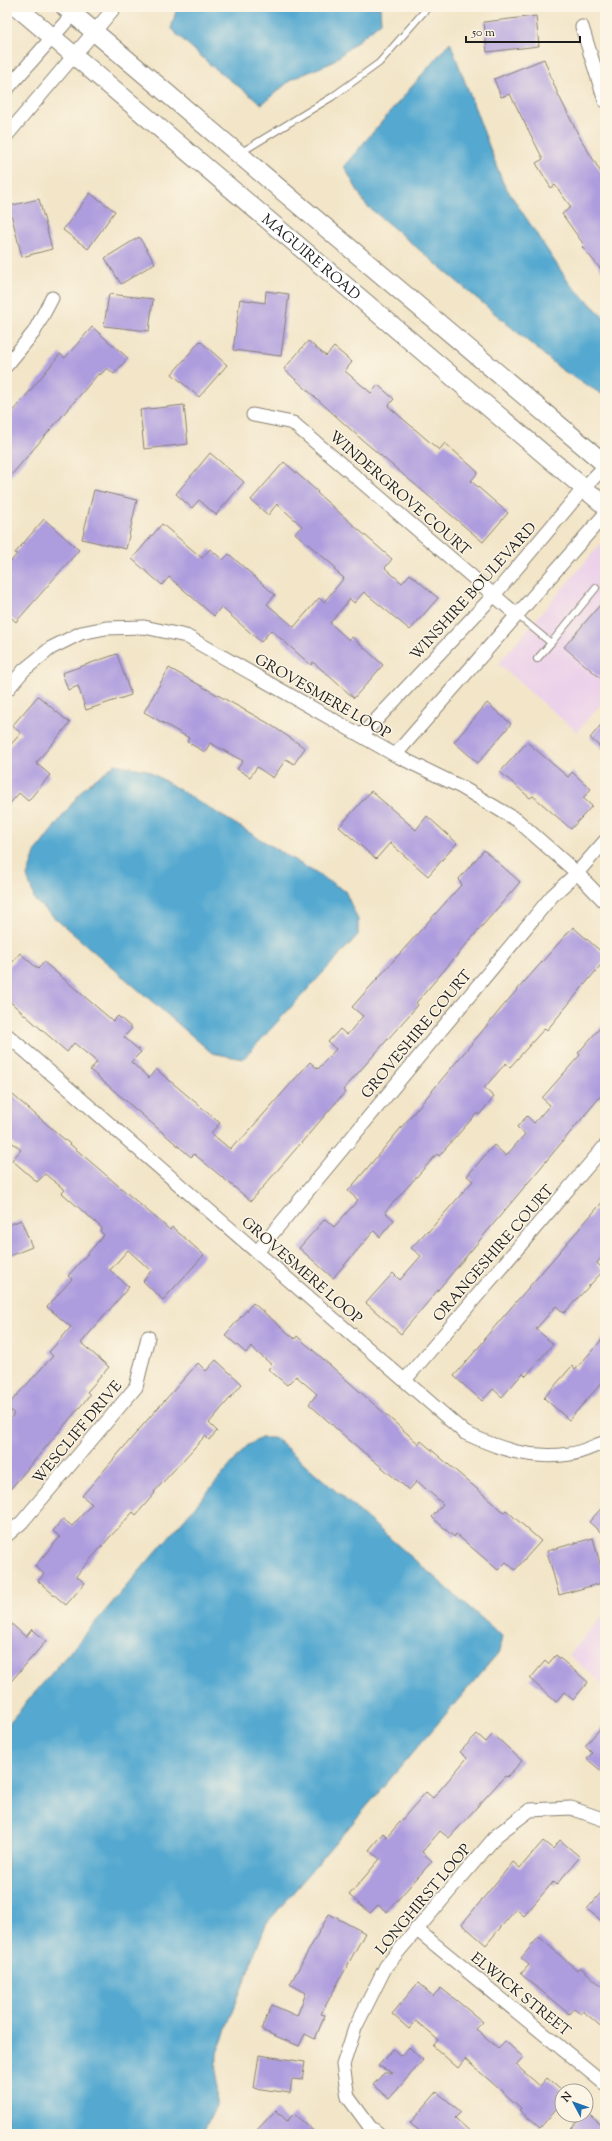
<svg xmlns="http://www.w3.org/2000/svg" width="612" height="2141" font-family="'Sorts Mill Goudy',serif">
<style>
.built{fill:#ecd1ea}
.water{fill:#54a9d0;stroke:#386276}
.building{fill:#ad9cde}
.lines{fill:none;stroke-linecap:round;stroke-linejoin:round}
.service-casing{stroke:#878072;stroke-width:8}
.minor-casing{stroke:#878072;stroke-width:15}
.secondary-casing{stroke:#878072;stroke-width:20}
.service{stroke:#fff;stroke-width:6}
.minor{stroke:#fff;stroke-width:13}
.secondary{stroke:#fff;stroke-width:18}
.labels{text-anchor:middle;stroke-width:3;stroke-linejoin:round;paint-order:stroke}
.street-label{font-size:15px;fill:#1c1c1c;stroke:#fcf5e5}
</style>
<rect width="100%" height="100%" fill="#fcf5e5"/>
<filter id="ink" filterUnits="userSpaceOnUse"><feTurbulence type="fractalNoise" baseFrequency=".025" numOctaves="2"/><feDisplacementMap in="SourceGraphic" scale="8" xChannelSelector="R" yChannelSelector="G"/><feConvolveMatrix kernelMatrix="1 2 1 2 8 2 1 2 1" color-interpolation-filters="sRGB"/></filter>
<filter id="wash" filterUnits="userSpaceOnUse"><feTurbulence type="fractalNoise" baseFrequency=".012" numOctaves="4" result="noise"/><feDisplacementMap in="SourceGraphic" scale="16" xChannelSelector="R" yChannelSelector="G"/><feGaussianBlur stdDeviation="0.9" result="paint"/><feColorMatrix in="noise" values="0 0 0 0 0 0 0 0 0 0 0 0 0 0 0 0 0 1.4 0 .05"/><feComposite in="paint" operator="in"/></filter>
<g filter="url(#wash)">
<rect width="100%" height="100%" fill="#f2e5c8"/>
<path class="built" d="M605,539v160l-28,33 -79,-68z
M605,1613v73l-36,-31z"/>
<path class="water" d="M177,7h203l1,15 -50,41 -39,16 -30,25 -48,-36 -43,-39z
M450,42l53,141 66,100 36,35v78l-43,-26 -197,-166 -21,-38z
M115,764l32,6 198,121 13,29v15l-115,124 -31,-6 -177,-152 -8,-25 9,-25 47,-62z
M261,1438h14l227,198 -3,16 -233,272 -49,129 -1,53 -14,28h-195v-409l240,-279z"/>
<g id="blocks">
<path class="building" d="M536,16l3,30 -52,6 -3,-30z
M544,59l13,33 22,44 26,43v95l-23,-27 2,-2 -22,-31 9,-7 -16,-22 -4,3 -15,-25 7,-4 -33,-65 -9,3 -7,-18z
M90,193l25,18 -27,38 -25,-19z
M39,199l13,50 -30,8 -13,-51z
M139,237l16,26 -34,21 -16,-26z
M266,291l23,3 -8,62 -48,-6 7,-51 25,4z
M109,294l44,5 -4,32 -45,-5z
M92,327l36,31 -14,16 -7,-6 -7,7 -1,-2 -92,107v-61l53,-65 5,4z
M200,341l27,24 -28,32 -27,-23z
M308,341l18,15 8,-9 18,15 -7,9 26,22 7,-8 16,14 -6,7 51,44 6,-7 33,29 -7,9 37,32 -25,29 -123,-104 -76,-69z
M184,405l4,39 -44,5 -4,-39z
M210,453l34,29 -28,33 -17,-15 -7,8 -16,-14z
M284,462l34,30 -1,1 75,66 -7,9 17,15 8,-9 28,24 -28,32 -46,-38 -10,11 -4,-4 -20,24 19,17 3,-3 31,28 -29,33 -41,-36 -2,3 -40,-35 -10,12 -40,-35 -7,9 -45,-39 -7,8 -30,-26 30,-35 40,34 8,-9 13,11 6,-6 46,41 -8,9 27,23 25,-29 5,4 20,-24 -10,-8 2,-2 -41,-35 7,-7 -25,-22 -9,11 -17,-15z
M94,490l43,10 -11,49 -44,-10z
M44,519l35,31 -63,72 -9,-8v-48l10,-12 -2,-1z
M605,599v83l-41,-35z
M117,654l14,41 -45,15 -8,-24 -10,4 -6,-17z
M169,668l99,55 37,25 -11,16 -8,-5 -13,19 -16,-11 -7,10 -13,-8 6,-8 -33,-18 -5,9 -18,-10 2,-4 -45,-26z
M38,696l32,27 -34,40 14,12 -22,26 -9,-8 -12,14v-58l14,-16 -9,-7z
M487,703l24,21 -33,39 -24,-21z
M605,720v31l-15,-13z
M527,742l41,35 4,-5 19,17 -8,9 9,8 -21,23 -38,-33 -3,2 -30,-26z
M371,791l45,39 11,-14 30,27 -29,33 -38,-33 -14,16 -37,-32z
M484,850l36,32 -104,121 2,2 -75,85 2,2 -94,109 -57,-47 -3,3 -101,-87 7,-8 -23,-19 -7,9 -60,-53v-30l13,-16 18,16 6,-7 69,59 5,-5 14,12 -8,9 17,15 -10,10 18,16 7,-9 64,54 -9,10 19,16 7,-8 2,1 71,-80 8,7 18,-20 -8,-7 12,-13 7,6 16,-19 -11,-9 110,-123 -4,-4z
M573,927l32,28v5l-58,70 -2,-2 -35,39 -4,-4 -22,25 10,9 -15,18 -2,-2 -38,43 -2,-2 -52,58 9,8 -14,17 -6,-6 -41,47 -34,-30 26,-29 9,8 24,-27 -10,-9 162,-193z
M605,1022v69l-204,243 -35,-31 27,-30 7,7 21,-24 -10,-8 16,-17 1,1 45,-51 -6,-5 27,-31 12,11 19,-22 -8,-7 10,-11 7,7 16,-18 -8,-7 38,-43 -2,-2z
M7,1090l163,140 2,-3 32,28 -41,45 -20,-19 8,-10 -23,-21 -18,20 19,17 -48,56 28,24 -22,25 3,3 -83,98v-71l7,-8 -7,-8 46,-50 -4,-4 22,-25 -24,-20 25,-28 -4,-3 36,-41 -4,-4 2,-3 -40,-35 3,-3 -20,-16 -8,8 -25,-22 9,-10 -14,-12z
M605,1199v54l-8,10 7,7 -40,43 -8,-7 -20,23 17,15 -27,32 -3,-3 -21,24 -9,-8 -11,12 -28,-25 31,-36 -1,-1z
M21,1220l11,27 -25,10v-31z
M253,1303l42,36 2,-3 122,108 2,-3 83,71 2,-2 35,31 -26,29 -9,-8 -8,8 -42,-36 -2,3 -22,-20 11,-13 -26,-23 -8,9 -61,-51 -39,-35 8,-10 -21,-18 -9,9 -19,-16 4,-4 -21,-18 -5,6 -21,-18z
M605,1336v43l-36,41 -25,-22 28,-32 3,4z
M216,1360l26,24 -33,39 8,8 -8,9 -4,-4 -51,56 1,1 -19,22 -3,-3 -24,26 -33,38 9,7 -19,22 -28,-24 6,-7 -9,-8 25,-29 -7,-6 10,-12 9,7 20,-22 -10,-8 67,-78 49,-55 8,8z
M605,1504v32l-16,-14z
M593,1538l12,44 -46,13 -12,-44z
M7,1620l19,17 6,-8 14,12 -39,45z
M556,1655l32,27 -15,18 -9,-8 -8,10 -26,-23 15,-18 3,3z
M605,1723v51l-18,-15 5,-6 -7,-7z
M477,1734l9,8 7,-8 29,27 -15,16 -2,-1 -56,62 -9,-7 -18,21 10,9 -45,51 -9,-7 -8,8 -21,-18 31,-36 -11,-9 14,-17 4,4 39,-45 7,6 34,-40 -7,-6z
M560,1840l20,17 -24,28 -3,-3 -29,34 -8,-7 -30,36 -24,-21 51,-62 7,6 23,-27 10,8z
M605,1888v36l-18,-15z
M329,1914l36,19 -44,81 4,1 -10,24 -10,-5 -6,12 -38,-16 11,-25 25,11 9,-23 -16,-9z
M539,1937l38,33 3,-3 25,22v41l-22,-19 -2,3 -7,-6 -5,6 -48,-40 8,-9 -8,-7z
M418,1983l15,13 8,-8 42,34 -7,7 22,19 7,-7 18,16 -7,8 24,21 7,-8 15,13v11l-22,26 -21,-18 2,-2 -56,-49 -7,9 -25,-22 5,-6 -22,-19 -7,8 -17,-15z
M409,2047l14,13 -34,39 -16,-14 11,-12h9l-15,-7 15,-17 8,7z
M259,2055l46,7 -3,18 -10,-1 -2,14 -36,-5z
M437,2092l24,20 -6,6 18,16h-50l-13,-11z
M276,2110l11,11 7,-7 23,20h-64z
M586,2112l19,16v6h-38l16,-19h3z"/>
</g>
</g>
<g filter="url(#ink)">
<use href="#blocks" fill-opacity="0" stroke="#878072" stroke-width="1"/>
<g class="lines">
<g class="service-casing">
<path id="service" d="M240,153l92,-56 47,-34 49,-56
M517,615l34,28 45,-55
M537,659l14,-16"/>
</g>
<g class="minor-casing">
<path id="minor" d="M582,27l23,74
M7,89l72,-82
M7,135l108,-128
M7,365l27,-33 18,-34
M253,415l40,8 224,192
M7,690l17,-20 27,-22 30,-15 25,-5 38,-1 42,9 209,119 66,32 56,33 60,53 28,29
M362,735l132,-140 90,-107 21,-22
M395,755l210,-241
M7,1035l458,398c35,16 66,27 105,21 11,-1 24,-8 35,-12
M257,1252l295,-356 25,-23 28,-32
M405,1380l200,-234
M7,1535l15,-13 114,-135 12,-50
M416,1929l189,155
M379,2134l-9,-7 -22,-30 -5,-32 12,-37 31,-62 111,-131 33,-25 41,-2 34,12"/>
</g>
<g class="secondary-casing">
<g id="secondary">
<path id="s1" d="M17,7l588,499"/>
<path d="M65,7l540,457"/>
</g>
</g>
<use href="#service" class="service"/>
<use href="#minor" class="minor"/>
<use href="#secondary" class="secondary"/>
</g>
</g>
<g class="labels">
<g class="street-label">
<text dy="5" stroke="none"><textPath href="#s1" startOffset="386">MAGUIRE ROAD</textPath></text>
<text transform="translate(400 493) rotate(41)" y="5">WINDERGROVE COURT</text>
<text transform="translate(473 591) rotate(-48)" y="5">WINSHIRE BOULEVARD</text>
<text transform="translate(323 696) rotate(30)" y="5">GROVESMERE LOOP</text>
<text transform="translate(416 1034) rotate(-50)" y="5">GROVESHIRE COURT</text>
<text transform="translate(493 1253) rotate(-49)" y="5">ORANGESHIRE COURT</text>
<text transform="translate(302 1270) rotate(41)" y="5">GROVESMERE LOOP</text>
<text transform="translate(77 1432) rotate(-50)" y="5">WESCLIFF DRIVE</text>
<text transform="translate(423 1899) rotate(-50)" y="5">LONGHIRST LOOP</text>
<text transform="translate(521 1994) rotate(39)" y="5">ELWICK STREET</text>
</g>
</g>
<rect width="612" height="2141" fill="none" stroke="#fcf5e5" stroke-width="24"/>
<g transform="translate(574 2103) rotate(311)"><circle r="19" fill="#fcf5e5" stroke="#a29e95"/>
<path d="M0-3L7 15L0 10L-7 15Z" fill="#1f6fb2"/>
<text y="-6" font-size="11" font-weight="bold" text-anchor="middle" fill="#1c1c1c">N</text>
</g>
<path d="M466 36v6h114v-6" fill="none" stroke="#1c1c1c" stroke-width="2"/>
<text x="472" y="36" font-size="12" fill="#1c1c1c" stroke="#fcf5e5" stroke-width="3" paint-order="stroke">50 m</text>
</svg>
